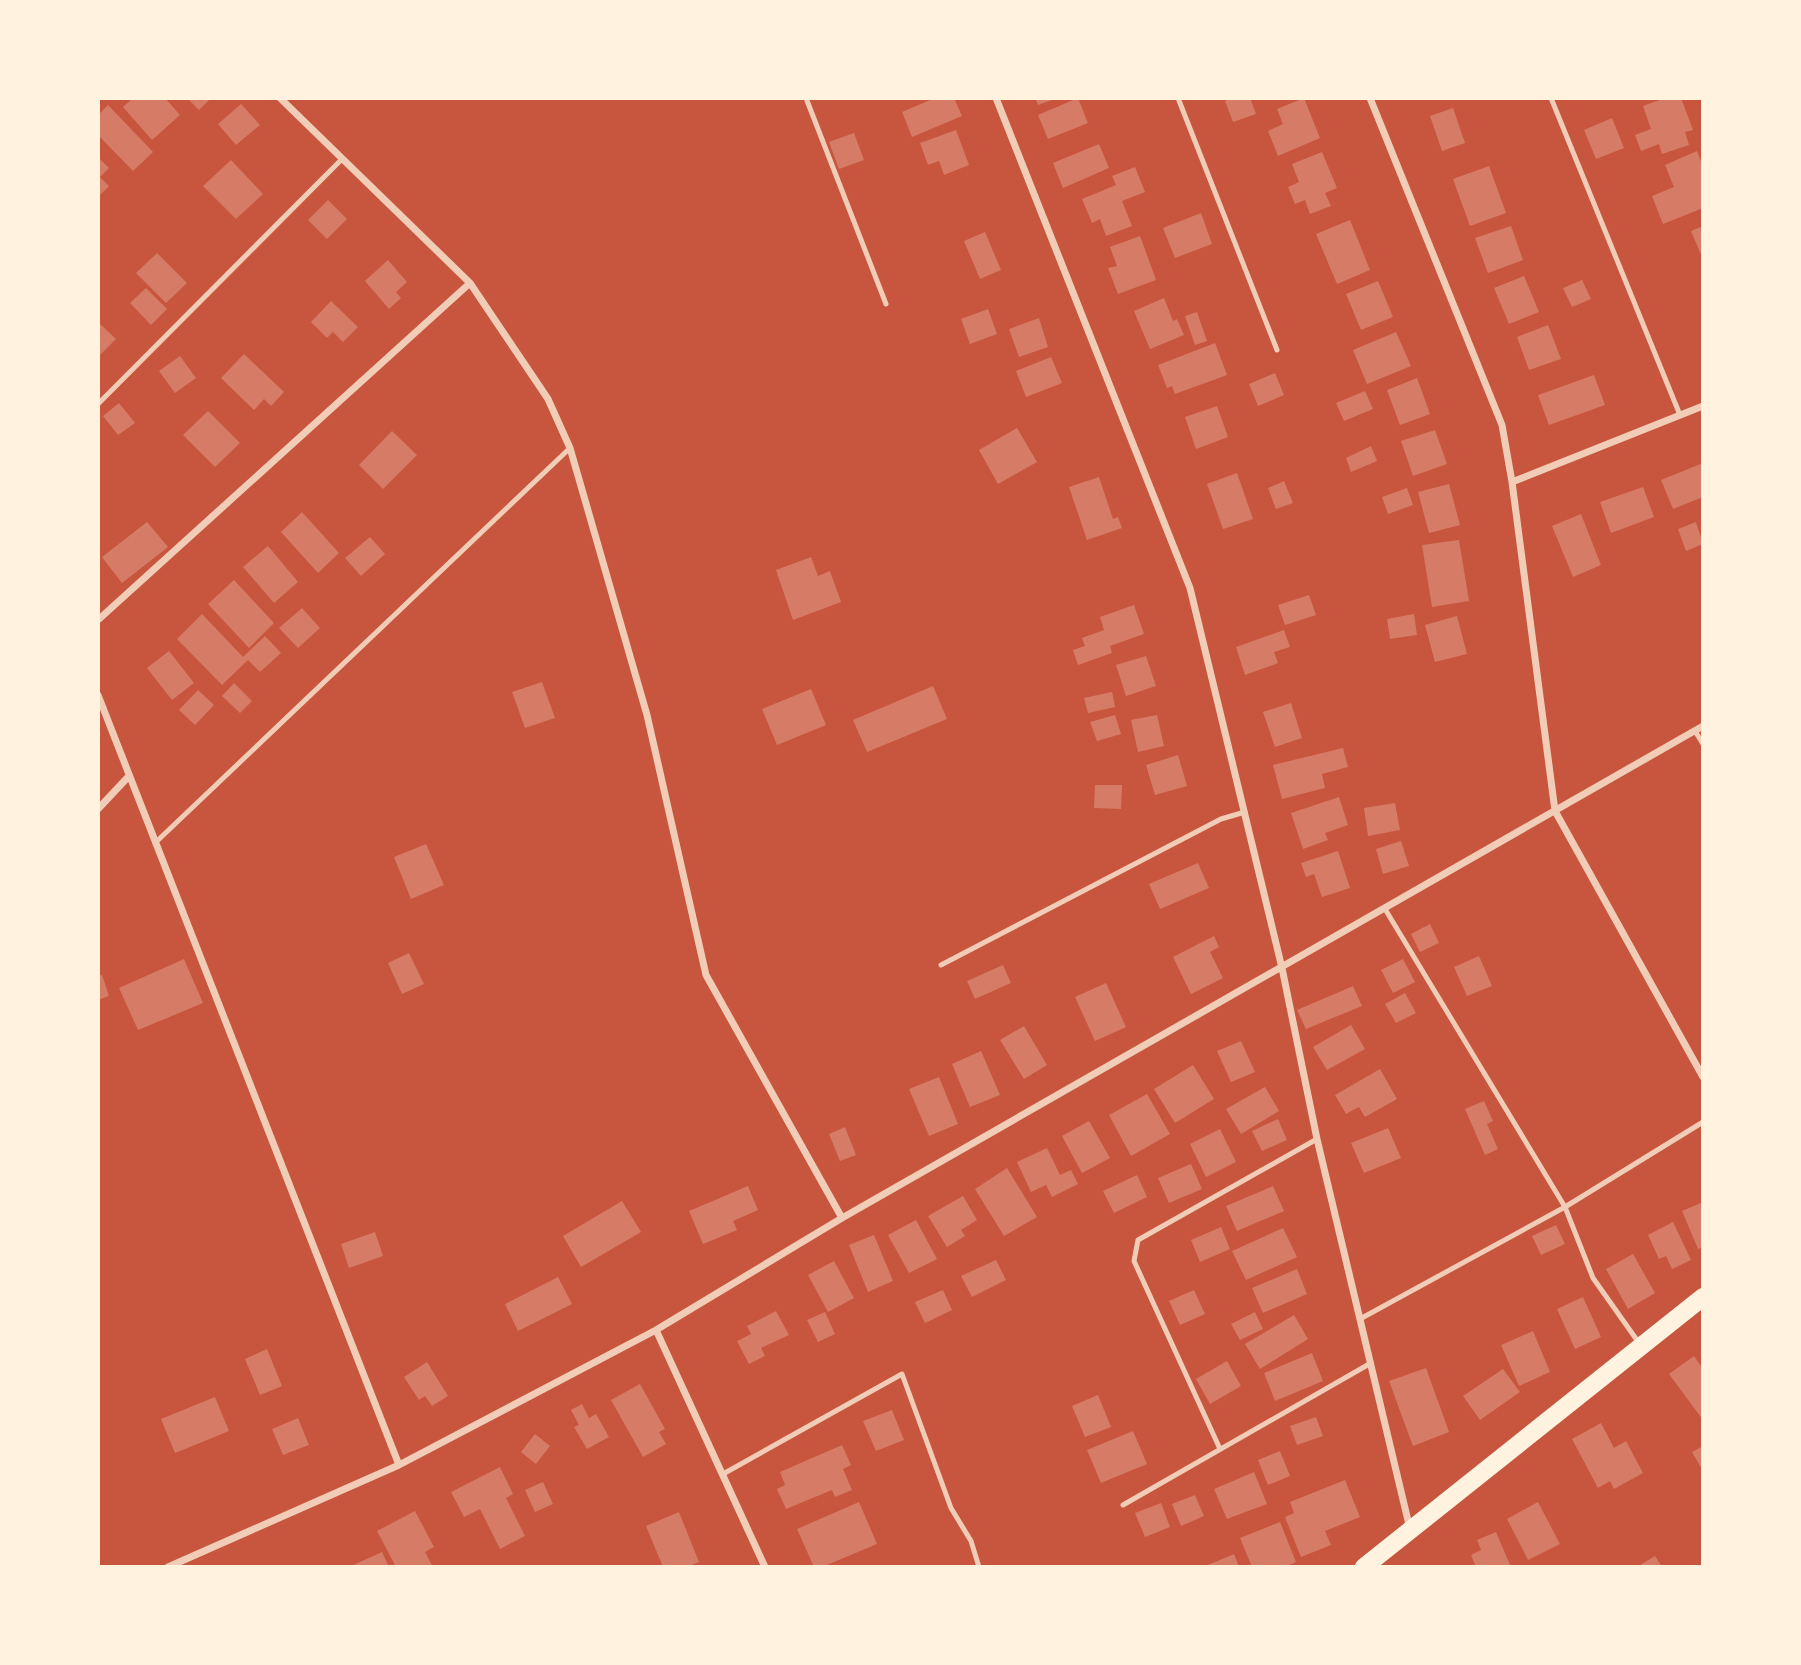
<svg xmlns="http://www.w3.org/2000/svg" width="1801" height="1665" font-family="'Source Sans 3',sans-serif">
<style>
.building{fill:#d67c66}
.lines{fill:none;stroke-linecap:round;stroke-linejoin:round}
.service{stroke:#f1ccb7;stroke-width:5}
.minor{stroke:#f1ccb7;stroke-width:7}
.primary{stroke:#fff3e0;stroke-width:18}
</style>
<rect width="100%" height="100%" fill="#c8553d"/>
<path class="building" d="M133,98h32l15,17 -28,25 -29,-33z
M187,98h24l-12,12z
M935,98h19l8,18 -50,21 -10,-25z
M1035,98h22l-19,7z
M1078,98l10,25 -40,16 -10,-24z
M1232,98h18l6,16 -23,8 -8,-21z
M1304,98l16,40 -42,18 -10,-25 15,-7 -6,-15z
M1665,98h16l12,32 -8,2 4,13 -27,9 -3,-10 -18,7 -6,-16 16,-6 -8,-23z
M241,104l19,21 -24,20 -18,-21z
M108,105l45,47 -20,19 -35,-36v-20z
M1453,108l12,35 -23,8 -12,-35z
M1612,118l12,30 -28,11 -12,-29z
M956,130l13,35 -25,10 -5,-14 -11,4 -8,-22z
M854,133l10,27 -25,9 -10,-27z
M1099,144l10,24 -46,20 -10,-25z
M1697,151l6,16v41l-40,16 -11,-28 22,-9 -9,-22z
M1322,152l15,36 -12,5 6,13 -21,8 -5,-14 -10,4 -7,-17 11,-5 -7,-18z
M98,157l11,11 -9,9 9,9 -11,11z
M231,160l32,34 -27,25 -33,-33z
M1489,166l17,47 -36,13 -17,-47z
M1135,167l10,25 -23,9 10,25 -26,10 -6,-17 -8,4 -10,-24 34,-14 -4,-9z
M328,200l19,19 -20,20 -19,-19z
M1201,213l11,31 -37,14 -12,-30z
M1350,220l20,50 -33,14 -21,-50z
M1511,226l12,34 -35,13 -13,-35z
M1703,226v33l-12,-28z
M985,232l16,38 -21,9 -16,-38z
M1140,236l16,44 -38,14 -10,-26 9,-2 -7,-19z
M157,253l30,30 -21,20 -30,-30z
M388,260l19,22 -11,10 5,6 -12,11 -24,-28z
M1524,276l15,36 -30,12 -15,-36z
M1582,280l9,19 -19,8 -9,-19z
M1378,281l15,36 -32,13 -15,-36z
M146,288l21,21 -16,16 -21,-22z
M1164,298l9,23 4,-2 7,16 -34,14 -16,-38z
M331,301l27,26 -15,15 -10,-10 -6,6 -16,-16z
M988,309l9,25 -27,10 -9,-25z
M1197,312l10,29 -12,4 -10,-29z
M1039,318l9,29 -29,10 -10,-28z
M98,322l18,17 -16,16 -2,-2z
M1548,325l13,34 -32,11 -12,-33z
M1396,332l15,34 -44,18 -14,-34z
M1215,343l12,32 -52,19 -3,-8 -5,2 -9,-23z
M244,354l40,38 -13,14 -7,-7 -10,11 -33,-32z
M180,356l16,22 -21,15 -16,-22z
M1051,357l11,26 -36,14 -10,-26z
M1275,373l9,22 -26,11 -9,-22z
M1594,375l11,30 -56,20 -11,-30z
M1417,378l13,36 -30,11 -13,-35z
M1365,391l8,18 -29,12 -8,-18z
M119,403l16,20 -17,12 -15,-19z
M1217,406l11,31 -32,12 -11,-32z
M208,411l32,32 -25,24 -32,-32z
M1017,428l20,34 -39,22 -19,-34z
M1435,430l12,34 -34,12 -12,-35z
M392,431l25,24 -34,34 -24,-24z
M1371,446l6,15 -26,11 -5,-14z
M1703,463v34l-30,12 -12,-29z
M1237,473l16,46 -30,10 -16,-45z
M1099,477l14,42 5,-2 4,11 -35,12 -18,-53z
M1284,481l9,22 -17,6 -8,-21z
M1449,484l11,41 -31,8 -11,-41z
M1643,487l11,30 -43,16 -11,-31z
M1407,488l6,17 -25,9 -6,-17z
M302,512l37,41 -21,20 -37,-41z
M1581,514l20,51 -28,12 -21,-51z
M147,522l21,25 -46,36 -20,-26z
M1696,522l7,22 -17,7 -8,-22z
M370,537l15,17 -24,22 -16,-18z
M1459,540l10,61 -37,6 -10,-62z
M268,546l30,36 -24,21 -31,-36z
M811,557l7,19 12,-5 11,31 -48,18 -17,-50z
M234,580l40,43 -25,25 -41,-44z
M1309,595l7,20 -31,10 -7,-20z
M1134,605l10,29 -34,12 2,7 -34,12 -5,-15 12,-4 -3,-8 22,-8 -4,-13z
M302,608l18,20 -22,20 -19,-20z
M202,614l41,43 22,-21 16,17 -21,19 -12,-12 -26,25 -45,-46z
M1414,614l3,21 -27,4 -3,-20z
M1457,616l10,38 -32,8 -10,-37z
M1284,630l6,17 -16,5 4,11 -33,12 -9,-28z
M169,651l25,32 -22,17 -25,-32z
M1146,656l10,30 -30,10 -10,-31z
M542,682l13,36 -30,10 -13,-36z
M234,683l18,18 -12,12 -18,-17z
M933,686l14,33 -80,33 -14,-32z
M811,689l15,36 -49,20 -15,-36z
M198,690l16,15 -19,20 -16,-15z
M1112,692l3,15 -27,6 -4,-15z
M1291,703l11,35 -27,9 -12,-35z
M1115,715l6,19 -24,7 -7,-19z
M1157,715l7,31 -26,6 -7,-32z
M1343,748l5,19 -26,7 3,14 -43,11 -9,-34z
M1178,755l9,31 -32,9 -9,-30z
M1095,785h27l-1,24 -27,-1z
M1339,797l9,28 -23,8 3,7 -25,9 -12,-36z
M1395,803l5,27 -32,6 -4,-28z
M1401,841l8,25 -26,8 -7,-25z
M426,844l18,41 -33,14 -17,-42z
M1338,851l12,37 -28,9 -8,-23 -8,3 -5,-14z
M1198,863l11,25 -49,21 -11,-25z
M1430,924l9,19 -19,9 -9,-18z
M1214,936l5,11 -9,5 13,26 -32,16 -18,-37z
M409,953l15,31 -22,10 -14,-31z
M1479,956l13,30 -25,10 -13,-29z
M184,959l19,44 -65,27 -19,-42z
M1403,959l12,23 -22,11 -12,-23z
M1003,965l8,18 -36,16 -8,-18z
M102,975l7,21 -11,4v-24z
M1106,983l20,44 -31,14 -20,-44z
M1353,986l9,20 -56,23 -9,-19z
M1405,993l11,20 -20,10 -11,-19z
M1351,1025l14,24 -38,21 -14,-23z
M1024,1026l23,39 -23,14 -24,-39z
M1241,1041l14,31 -24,10 -14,-31z
M981,1051l19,44 -30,12 -18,-43z
M1193,1065l21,34 -39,24 -21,-34z
M1380,1069l17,30 -32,18 -6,-10 -13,7 -11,-19z
M939,1077l19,47 -29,12 -20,-47z
M1265,1087l14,24 -38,23 -15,-25z
M1147,1094l23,40 -39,22 -22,-41z
M1484,1101l9,20 -6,3 11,25 -13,6 -20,-46z
M1278,1119l9,21 -25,11 -10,-20z
M1089,1121l21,37 -28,15 -20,-37z
M845,1127l11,28 -16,6 -11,-27z
M1388,1128l13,30 -37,15 -13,-30z
M1220,1129l16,33 -30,15 -16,-33z
M1047,1148l13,27 11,-5 7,14 -26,13 -6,-12 -15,7 -14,-30z
M1191,1164l11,25 -33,14 -11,-25z
M1007,1168l30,49 -33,19 -29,-47z
M1137,1175l10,22 -33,16 -11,-22z
M748,1186l10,24 -25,11 4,9 -34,14 -14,-33z
M1273,1186l11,25 -47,20 -11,-25z
M963,1196l14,24 -16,10 4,6 -18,11 -19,-31z
M622,1201l19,31 -60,35 -18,-31z
M1703,1202v45l-5,2 -16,-38z
M916,1220l21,39 -28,14 -21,-38z
M1673,1222l18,38 -19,9 -6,-13 -7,3 -11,-24z
M1556,1225l9,19 -24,11 -9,-19z
M1221,1227l9,22 -30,13 -9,-22z
M1283,1228l14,29 -51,23 -14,-29z
M375,1232l8,24 -34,12 -8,-24z
M874,1235l19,46 -25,11 -19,-47z
M1633,1254l22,39 -27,16 -22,-40z
M996,1260l10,20 -34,17 -11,-21z
M834,1261l20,37 -26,14 -20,-37z
M1297,1269l10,25 -44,19 -11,-25z
M558,1277l14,27 -54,27 -13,-27z
M943,1290l9,20 -27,13 -10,-21z
M1194,1290l11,24 -25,11 -11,-24z
M1583,1297l18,40 -26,12 -18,-40z
M776,1311l13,24 -28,13 4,8 -16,8 -12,-23 14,-7 -4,-8z
M825,1312l10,22 -17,8 -11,-22z
M1255,1312l8,17 -23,11 -9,-16z
M1294,1315l14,24 -48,30 -15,-25z
M1533,1331l17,41 -31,14 -18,-41z
M267,1349l15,37 -22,9 -15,-36z
M1312,1353l11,28 -48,20 -11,-28z
M1694,1356l9,13v51l-34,-46z
M1227,1361l14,25 -31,18 -14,-25z
M427,1362l21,34 -16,10 -7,-10 -6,4 -15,-23z
M1426,1368l23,64 -36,14 -24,-65z
M1503,1369l17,23 -40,28 -17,-24z
M640,1384l25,45 -6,3 7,12 -23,13 -32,-57z
M1098,1395l13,32 -26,10 -13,-31z
M215,1397l14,34 -54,22 -14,-34z
M582,1404l7,14 7,-4 13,23 -22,12 -13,-22 5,-2 -8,-15z
M892,1410l12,30 -28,11 -13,-30z
M1316,1417l7,19 -26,9 -7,-19z
M298,1418l11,27 -26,10 -11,-26z
M1601,1423l13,25 12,-7 17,32 -29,16 -4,-8 -12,7 -26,-49z
M1133,1431l14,33 -46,19 -14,-33z
M535,1434l15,12 -14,18 -15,-12z
M842,1445l9,20 -8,4 9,21 -17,7 -3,-7 -46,19 -9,-20 8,-4 -5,-13z
M1703,1446v25l-11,-19z
M1280,1451l10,25 -22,9 -10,-25z
M500,1467l13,27 -7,4 19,38 -25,13 -20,-40 -16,8 -13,-25z
M1254,1472l13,32 -40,15 -13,-30z
M1345,1480l15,37 -35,14 6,14 -30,12 -16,-40 9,-4 -4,-11z
M543,1482l10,22 -18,8 -10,-22z
M1195,1495l9,21 -23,10 -9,-22z
M859,1502l18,42 -55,23h-8l-17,-38z
M1538,1502l22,42 -32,16 -21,-41z
M1161,1503l9,24 -25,10 -10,-24z
M415,1511l19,36 -9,5 8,15h-37l-19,-36z
M679,1512l20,50 -13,5h-23l-17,-41z
M1280,1522l16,40 -11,5h-33l-12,-29z
M1496,1532l15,35h-35l-5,-12 10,-5 -4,-10z
M382,1552l7,15h-40z
M1234,1554l5,13h-36z
M1655,1556l7,11h-25z"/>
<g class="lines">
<path class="service" d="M806,98l80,206
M1178,98l99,252
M1551,98l129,317
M98,404l244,-245
M1695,731l8,13
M155,843l415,-395
M1385,909l180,298 28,71 46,65
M941,965l280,-146 24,-7
M1360,1319l205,-112 138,-85
M1220,1449l-86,-188 4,-21 179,-101
M723,1474l179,-100 49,134 20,33 8,26
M1123,1505l248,-142"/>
<path class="minor" d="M280,98l190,185 78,116 22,49 77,267 59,260 136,243
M996,98l194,490 92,380 35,171 93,390
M1370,98l132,327 10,57 43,329 148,266
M1512,482l191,-76
M98,620l372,-337
M98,695l301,770
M98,809l31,-33
M656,1330l109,237
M168,1567l231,-102 257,-135 186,-112 861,-492"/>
<path class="primary" d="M1364,1567l339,-270"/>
</g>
<rect width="1801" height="1665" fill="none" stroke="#fff3e0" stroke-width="200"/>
</svg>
